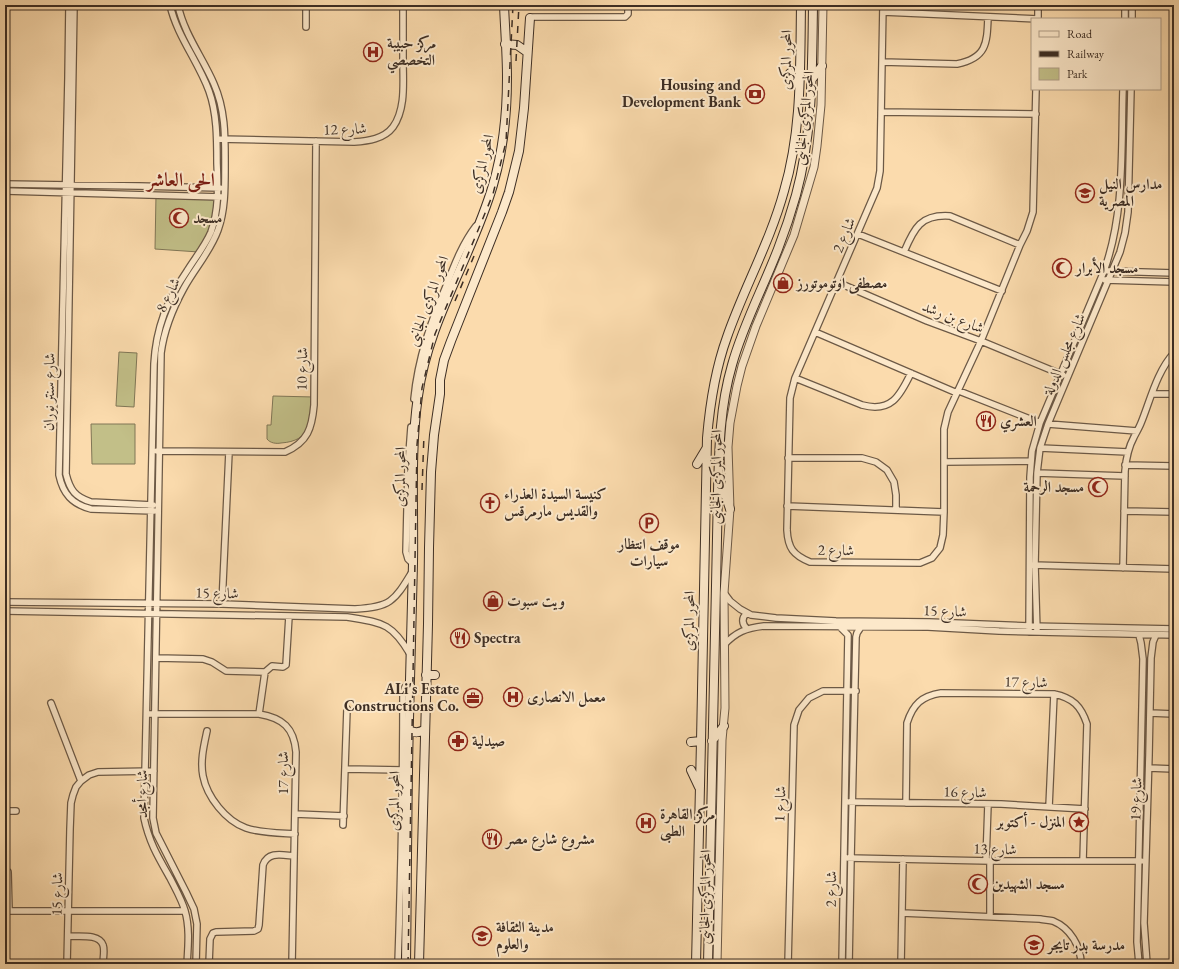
<svg xmlns="http://www.w3.org/2000/svg" width="1179" height="969" font-family="'EB Garamond',Amiri,serif">
<style>
.green{fill:#c2bf88;stroke:#807656}
.lines{fill:none;stroke-linecap:round;stroke-linejoin:round}
.minor-casing{stroke:#6c5946;stroke-width:8}
.tertiary-casing{stroke:#6c5946;stroke-width:9}
.secondary-casing{stroke:#3d2e24;stroke-width:10}
.minor{stroke:#fce8ca;stroke-width:5.5}
.tertiary{stroke:#fce8ca;stroke-width:7}
.secondary{stroke:#fce8ca;stroke-width:8}
.rail{stroke:#3d2e24;stroke-width:1.5;stroke-dasharray:7 7;stroke-linecap:butt}
.labels{text-anchor:middle;stroke-width:4;stroke-linejoin:round;paint-order:stroke}
.poi-label{font-size:15px;font-weight:bold;fill:#3d2e24;stroke:#fce8ca;text-anchor:start}
.street-label{font-size:15px;fill:#3d2e24;stroke:#fce8ca}
.district-label{font-size:19px;font-weight:bold;fill:#7a1f14;stroke:#fce8ca}
</style>
<rect width="100%" height="100%" fill="#fbdbad"/>
<filter id="stains"><feTurbulence type="fractalNoise" baseFrequency=".005" numOctaves="4"/><feColorMatrix values="0 0 0 0 .2 0 0 0 0 .09 0 0 0 0 .02 0 0 0 .5 -.17"/></filter>
<radialGradient id="worn" r=".72"><stop offset=".6" stop-color="#630" stop-opacity="0"/><stop offset="1" stop-color="#630" stop-opacity=".3"/></radialGradient>
<path class="green" d="M156,195l59,2 -1,25 -15,30 -44,-3z
M119,352l18,1 -3,54 -18,-1z
M273,396l41,1c-3,25 -3,44 -33,46 -5,1 -11,0 -14,-4v-14h4z
M91,424h44v40h-43z"/>
<g class="lines">
<g class="minor-casing">
<path id="minor" d="M69,5l-1,73 -9,397c4,19 13,29 32,34l63,2
M74,5l-8,469c4,16 9,23 25,28l62,3
M170,5c7,31 28,56 39,86 8,22 8,48 8,72 1,23 2,47 -6,69 -6,14 -16,26 -24,39 -20,29 -31,57 -33,93l-10,454c5,24 14,39 26,60 5,10 12,22 15,33 5,17 3,36 2,53
M178,5c6,29 25,53 36,79 12,27 11,55 11,84 0,21 0,43 -7,62 -8,22 -23,38 -34,58 -11,20 -20,42 -23,65l-8,465 3,15 30,59 8,17 3,15 -1,40
M306,5v22
M883,5l-3,166 -3,17 -82,190 -5,20 -3,132c1,18 6,25 23,32l110,1 12,-5 8,-10 3,-13 1,-23v-83l4,-17 33,-71 39,-96 7,-14 6,-19 3,-123
M883,12l155,7
M530,18l3,-1h92l3,-3v-9
M1038,19v-14
M1125,19v-14
M1132,19v-14
M882,62l75,2c30,-6 30,-21 31,-47
M881,112l155,2
M217,139l137,3c14,-1 30,-3 39,-15 13,-18 10,-45 10,-66 0,-19 0,-37 0,-56
M5,184l134,2 81,2
M5,191l216,6
M858,234l144,57
M904,252c10,-24 17,-38 46,-36l70,29
M1108,271l66,2
M1105,280l69,2
M837,282l90,39 54,20 82,34
M815,332l142,61
M795,378l67,27c29,8 38,-9 49,-32
M959,391l81,32
M1153,394h21
M414,399c4,-41 17,-78 33,-115 8,-21 16,-41 29,-58
M1048,424l89,7
M411,427l-3,40 -2,85 2,7 5,5
M1040,448l88,4
M157,451l128,1c23,-10 27,-24 29,-47l2,-264
M788,458h74l14,4 11,8 7,12 2,13v15
M944,462l87,-1
M1125,465l49,1
M1037,473l88,3
M787,506l157,6
M1124,511l50,1
M1032,565l142,4
M1123,568l2,-97c1,-12 3,-23 9,-34 2,-4 5,-9 7,-14 9,-22 16,-52 33,-70
M724,593l6,8 10,8 11,6 25,3 60,3 93,1 100,4 145,3
M5,602l217,2 133,5c35,-2 39,-7 57,-37
M222,604l7,-152
M5,611l342,6c35,6 44,5 63,37
M747,613c-6,5 -5,11 0,16
M840,627l8,8 -6,329
M1029,632l1,-155 2,-26 8,-28 64,-152c21,-58 17,-121 19,-182
M1037,632l-2,-67 2,-92 3,-25 8,-24 72,-172 5,-19 3,-21 3,-123
M1139,635l2,8 2,16 -6,283 2,22
M724,645c12,-13 22,-17 40,-19l164,1 71,4 175,4
M156,658l47,1 9,3 14,9 39,1
M51,703l30,78
M1150,713l24,1
M147,714h112c24,4 35,14 37,38l-4,212
M259,714l6,-42 7,-6 11,1 3,-2 3,-49
M207,731c-3,14 -7,30 -4,45 4,21 23,45 43,52 15,5 33,5 49,6
M1149,768l25,1
M345,769l58,1
M849,802l152,2 84,5
M906,803l1,-80c6,-19 15,-27 34,-30l113,1c19,4 27,12 33,30l-4,137
M1049,807l5,-113
M5,811h11
M295,814l49,2
M343,825l4,-116
M848,858l142,3h151
M986,861l2,-57
M8,872l1,39
M5,911h180
M902,913l138,6c4,1 9,1 13,2 17,7 28,25 28,43
M990,916v-55
M68,936c10,1 31,-3 35,9 2,5 0,13 0,19
M67,964l3,-135 1,-26 2,-8 3,-8 5,-6 8,-6 9,-3 56,-1
M209,964l1,-25 3,-6 3,-1 38,-1 4,-2 1,-4 4,-60c5,-14 19,-10 31,-9
M398,964c3,-90 5,-180 5,-270l2,-7 5,-5
M788,964l6,-239 5,-15 10,-12 14,-7h33
M849,964l2,-106 5,-221 1,-4 4,-6
M901,964l2,-105
M1147,964l-3,-41 5,-168 2,-97 2,-16 3,-7"/>
</g>
<g class="tertiary-casing">
<path id="tertiary" d="M717,964l5,-224 3,-32 -1,-115 6,-84 -2,-62 2,-24 7,-37 5,-20 14,-40 38,-91 20,-68 3,-21 4,-41 2,-100"/>
</g>
<g class="secondary-casing">
<path id="secondary" d="M505,44l12,1 10,7
M790,73l9,13
M812,79l10,-13
M697,464l9,-15
M720,479l10,30
M426,675h9
M409,730c5,3 11,3 16,-1
M712,741l12,-15
M691,742l10,-1
M691,770l8,17
M406,964c1,-82 1,-163 3,-245 1,-52 3,-104 4,-156 1,-56 -3,-112 5,-167 10,-76 54,-139 75,-211 10,-34 14,-71 14,-107 0,-24 -2,-49 -3,-73
M419,964l9,-340 1,-76 2,-76 3,-37 6,-41v-14l4,-20 7,-19 51,-129 7,-20 10,-41 5,-43 6,-90
M696,964l5,-223 6,-303c3,-35 8,-68 20,-101 17,-49 43,-95 57,-146 18,-61 16,-123 17,-186
M708,964l10,-473c1,-43 2,-85 14,-126 11,-40 31,-77 46,-116 7,-18 13,-36 18,-54 17,-62 16,-126 17,-190"/>
</g>
<use href="#minor" class="minor"/>
<use href="#tertiary" class="tertiary"/>
<use href="#secondary" class="secondary"/>
<path class="rail" d="M516,61l3,-56
M455,301l19,-45
M422,490l2,-56
M408,964l9,-519 5,-57 13,-54 58,-140 13,-52 7,-137"/>
</g>
<defs>
<g id="hospital-ring" transform="scale(1)"><circle r="9.5" fill="#fce8ca" stroke="#8f2418" stroke-width="1.5"/><path d="M-5-5h3v3.5h4V-5h3V5h-3V1.5h-4V5h-3Z" fill="#8f2418"/></g>
<g id="bank-ring" transform="scale(1)"><circle r="9.5" fill="#fce8ca" stroke="#8f2418" stroke-width="1.5"/><path d="M-6-4H6V4H-6ZM0-2.3a2.3 2.3 0 1 0 0 4.6a2.3 2.3 0 1 0 0-4.6Z" fill="#8f2418"/></g>
<g id="school-ring" transform="scale(1)"><circle r="9.5" fill="#fce8ca" stroke="#8f2418" stroke-width="1.5"/><path d="M0-5L7-2L0 1L-7-2ZM-4 1L0 2.5L4 1V4Q0 6-4 4Z" fill="#8f2418"/></g>
<g id="mosque-ring" transform="scale(1)"><circle r="9.5" fill="#fce8ca" stroke="#8f2418" stroke-width="1.5"/><path d="M3.5-4.9A6 6 0 1 0 3.5 4.9A5 5 0 1 1 3.5-4.9Z" fill="#8f2418"/></g>
<g id="shop-ring" transform="scale(1)"><circle r="9.5" fill="#fce8ca" stroke="#8f2418" stroke-width="1.5"/><path d="M-5-2.5h2.3a2.7 3.5 0 0 1 5.4 0H5L5.5 6h-11ZM-1.5-2.5h3a1.5 2.3 0 0 0-3 0Z" fill="#8f2418"/></g>
<g id="restaurant-ring" transform="scale(1)"><circle r="9.5" fill="#fce8ca" stroke="#8f2418" stroke-width="1.5"/><path d="M-5-6h1v4h1v-4h1v4h1v-4h1v5L-1.5 .5V6h-2V.5L-5-1ZM5-6V6H3V1.5H1.5Q1.5-4 5-6Z" fill="#8f2418"/></g>
<g id="church-ring" transform="scale(1)"><circle r="9.5" fill="#fce8ca" stroke="#8f2418" stroke-width="1.5"/><path d="M-1.2-6h2.4v3.5h3.3v2.4h-3.3V6h-2.4V-.1h-3.3v-2.4h3.3Z" fill="#8f2418"/></g>
<g id="parking-ring" transform="scale(1)"><circle r="9.5" fill="#fce8ca" stroke="#8f2418" stroke-width="1.5"/><path d="M-3.5-5.5H1a3.5 3.5 0 0 1 0 7H-1V5.5H-3.5ZM-1-3.4V-.6H.8a1.4 1.4 0 0 0 0-2.8Z" fill="#8f2418"/></g>
<g id="office-ring" transform="scale(1)"><circle r="9.5" fill="#fce8ca" stroke="#8f2418" stroke-width="1.5"/><path d="M-6-3h4V-5.5h4V-3h4V5H-6ZM-1-4.5V-3h2v-1.5ZM-6 0V1H6V0Z" fill="#8f2418"/></g>
<g id="pharmacy-ring" transform="scale(1)"><circle r="9.5" fill="#fce8ca" stroke="#8f2418" stroke-width="1.5"/><path d="M-2-6h4v4h4v4h-4v4h-4v-4h-4v-4h4Z" fill="#8f2418"/></g>
<g id="sight-ring" transform="scale(1)"><circle r="9.5" fill="#fce8ca" stroke="#8f2418" stroke-width="1.5"/><path d="M0-6L1.8-2.2L6-1.7L2.9 1.2L3.7 5.4L0 3.3L-3.7 5.4L-2.9 1.2L-6-1.7L-1.8-2.2Z" fill="#8f2418"/></g>
<g id="university-ring" transform="scale(1)"><circle r="9.5" fill="#fce8ca" stroke="#8f2418" stroke-width="1.5"/><path d="M0-5L7-2L0 1L-7-2ZM-4 1L0 2.5L4 1V4Q0 6-4 4Z" fill="#8f2418"/></g>
</defs>
<g fill-rule="evenodd">
<use href="#hospital-ring" x="373" y="52"/>
<use href="#bank-ring" x="755" y="94"/>
<use href="#school-ring" x="1085" y="193"/>
<use href="#mosque-ring" x="179" y="218"/>
<use href="#mosque-ring" x="1062" y="268"/>
<use href="#shop-ring" x="783" y="283"/>
<use href="#restaurant-ring" x="986" y="421"/>
<use href="#mosque-ring" x="1098" y="487"/>
<use href="#church-ring" x="490" y="503"/>
<use href="#parking-ring" x="649" y="523"/>
<use href="#shop-ring" x="493" y="601"/>
<use href="#restaurant-ring" x="460" y="638"/>
<use href="#hospital-ring" x="513" y="697"/>
<use href="#office-ring" x="473" y="698"/>
<use href="#pharmacy-ring" x="458" y="741"/>
<use href="#sight-ring" x="1079" y="822"/>
<use href="#hospital-ring" x="646" y="823"/>
<use href="#restaurant-ring" x="492" y="839"/>
<use href="#mosque-ring" x="978" y="884"/>
<use href="#university-ring" x="482" y="936"/>
<use href="#school-ring" x="1034" y="945"/>
</g>
<g class="labels">
<g class="poi-label">
<text x="387" y="48">مركز حبيبة<tspan x="387" dy="17">التخصصي</tspan></text>
<text x="741" y="90" text-anchor="end">Housing and<tspan x="741" dy="17">Development Bank</tspan></text>
<text x="1099" y="189">مدارس النيل<tspan x="1099" dy="17">المصرية</tspan></text>
<text x="193" y="223">مسجد</text>
<text x="1076" y="273">مسجد الأبرار</text>
<text x="797" y="288">مصطفى اوتوموتورز</text>
<text x="1000" y="426">العشري</text>
<text x="1084" y="492" text-anchor="end">مسجد الرحمة</text>
<text x="504" y="499">كنيسة السيدة العذراء<tspan x="504" dy="17">والقديس مارمرقس</tspan></text>
<text x="649" y="549" text-anchor="middle">موقف انتظار<tspan x="649" dy="17">سيارات</tspan></text>
<text x="507" y="606">ويت سبوت</text>
<text x="474" y="643">Spectra</text>
<text x="459" y="694" text-anchor="end">ALi's Estate<tspan x="459" dy="17">Constructions Co.</tspan></text>
<text x="527" y="702">معمل الانصارى</text>
<text x="472" y="746">صيدلية</text>
<text x="660" y="819">مركز القاهرة<tspan x="660" dy="17">الطبى</tspan></text>
<text x="1065" y="827" text-anchor="end">المنزل - أكتوبر</text>
<text x="506" y="844">مشروع شارع مصر</text>
<text x="992" y="889">مسجد الشهيدين</text>
<text x="496" y="932">مدينة الثقافة<tspan x="496" dy="17">والعلوم</tspan></text>
<text x="1048" y="950">مدرسة بدر تايجر</text>
</g>
<g class="street-label">
<text transform="translate(786 60) rotate(-89)" y="5">المحور المركزى</text>
<text transform="translate(804 118) rotate(-84)" y="5">المحور المركزى الجانبى</text>
<text transform="translate(345 129) rotate(-2)" y="5">شارع 12</text>
<text transform="translate(482 164) rotate(-77)" y="5">المحور المركزى</text>
<text transform="translate(844 235) rotate(-67)" y="5">شارع 2</text>
<text transform="translate(168 295) rotate(-64)" y="5">شارع 8</text>
<text transform="translate(428 301) rotate(-70)" y="5">المحور المركزى الجانبى</text>
<text transform="translate(953 317) rotate(21)" y="5">شارع بن رشد</text>
<text transform="translate(1064 354) rotate(-67)" y="5">شارع مجلس الدولة</text>
<text transform="translate(302 369) rotate(-89)" y="5">شارع 10</text>
<text transform="translate(49 392) rotate(-89)" y="5">شارع سنتر نوران</text>
<text transform="translate(400 477) rotate(-89)" y="5">المحور المركزى</text>
<text transform="translate(716 477) rotate(-89)" y="5">المحور المركزى الجانبى</text>
<text transform="translate(836 550) rotate(1)" y="5">شارع 2</text>
<text transform="translate(217 593) rotate(1)" y="5">شارع 15</text>
<text transform="translate(945 611) rotate(2)" y="5">شارع 15</text>
<text transform="translate(689 621) rotate(-89)" y="5">المحور المركزى</text>
<text transform="translate(1026 682) rotate(1)" y="5">شارع 17</text>
<text transform="translate(283 773) rotate(-90)" y="5">شارع 17</text>
<text transform="translate(965 792) rotate(1)" y="5">شارع 16</text>
<text transform="translate(142 794) rotate(-90)" y="5">شارع أمجد</text>
<text transform="translate(1136 799) rotate(-88)" y="5">شارع 19</text>
<text transform="translate(394 801) rotate(-89)" y="5">المحور المركزى</text>
<text transform="translate(780 804) rotate(-88)" y="5">شارع 1</text>
<text transform="translate(995 849) rotate(1)" y="5">شارع 13</text>
<text transform="translate(831 889) rotate(-89)" y="5">شارع 2</text>
<text transform="translate(57 894) rotate(-89)" y="5">شارع 15</text>
<text transform="translate(705 897) rotate(-89)" y="5">المحور المركزى الجانبى</text>
</g>
<g class="district-label">
<text x="181" y="186">الحى العاشر</text>
</g>
</g>
<rect width="1179" height="969" fill="none" stroke="#fbdbad" stroke-width="20"/>
<rect x="6" y="6" width="1167" height="957" fill="none" stroke="#3d2e24" stroke-width="2"/>
<rect x="10" y="10" width="1159" height="949" fill="none" stroke="#3d2e24"/>
<rect x="1031" y="18" width="130" height="72" fill="#fce8ca" stroke="#b09e88"/>
<rect x="1039" y="31" width="20" height="6" fill="#fce8ca" stroke="#b09e88"/>
<text x="1067" y="38" font-size="12" fill="#3d2e24">Road</text>
<rect x="1039" y="51" width="20" height="6" fill="#3d2e24" stroke="#b09e88"/>
<text x="1067" y="58" font-size="12" fill="#3d2e24">Railway</text>
<rect x="1039" y="68" width="20" height="12" fill="#c2bf88" stroke="#b09e88"/>
<text x="1067" y="78" font-size="12" fill="#3d2e24">Park</text>
<rect width="100%" height="100%" filter="url(#stains)"/>
<rect width="100%" height="100%" fill="url(#worn)"/>
</svg>
